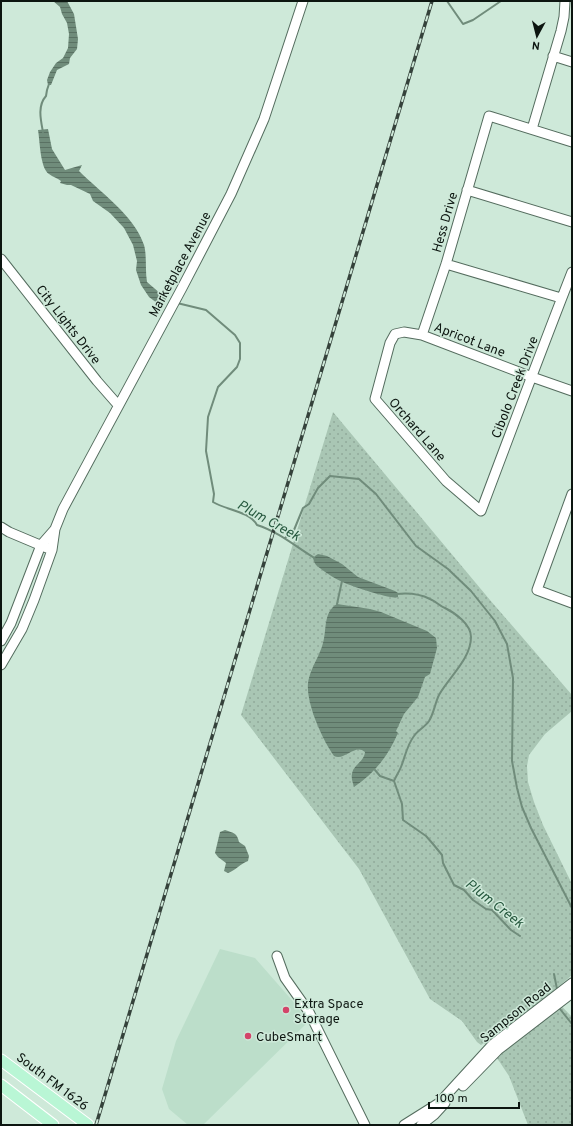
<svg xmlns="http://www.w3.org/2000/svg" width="573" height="1126" font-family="Overpass,sans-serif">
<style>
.built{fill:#bcdeca}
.grass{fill:url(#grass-dots)}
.water{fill:url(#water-rules)}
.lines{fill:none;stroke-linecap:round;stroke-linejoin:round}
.stream{stroke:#708c7b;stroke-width:2}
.minor-casing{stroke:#546c5e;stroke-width:11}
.major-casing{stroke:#fff;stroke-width:13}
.minor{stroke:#fff;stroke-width:9}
.major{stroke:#b9f6d5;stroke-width:11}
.rail-casing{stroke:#35423b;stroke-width:3.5}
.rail{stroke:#cee9d9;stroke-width:2;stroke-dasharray:6;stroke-linecap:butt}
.poi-dot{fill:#d34469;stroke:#cee9d9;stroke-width:1.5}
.labels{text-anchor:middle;stroke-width:3;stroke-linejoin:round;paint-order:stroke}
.street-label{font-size:13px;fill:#0c1510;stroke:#cee9d9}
.poi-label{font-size:13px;fill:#0c1510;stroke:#cee9d9;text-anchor:start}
.water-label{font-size:14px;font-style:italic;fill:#27593f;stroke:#cee9d9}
</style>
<defs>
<pattern id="grass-dots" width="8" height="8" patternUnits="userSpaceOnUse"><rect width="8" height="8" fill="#a9c6b4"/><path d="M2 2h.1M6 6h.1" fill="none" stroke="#90a99a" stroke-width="1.8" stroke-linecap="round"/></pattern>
<pattern id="water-rules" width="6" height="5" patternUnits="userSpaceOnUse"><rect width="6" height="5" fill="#708c7b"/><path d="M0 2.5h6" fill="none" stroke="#5a7163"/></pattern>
</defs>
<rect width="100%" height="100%" fill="#cee9d9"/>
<path class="built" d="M220,949l35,9 42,48 6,10 3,8 -103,101h-15l-19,-16 -7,-20 14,-48z"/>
<path class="grass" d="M333,412l157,188 82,95v16l-27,23 -16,21 -2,11 1,16 6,20 9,23 29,59v91l-22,19 22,23v108h-44l-19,-49 -10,-15 -15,-18 -3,2 -4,-3 -15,-21 -32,-22 -71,-130 -118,-154z"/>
<path class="water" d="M53,1h14l7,13 4,25 -1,10 -7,9 -1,6 -12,6 -6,15h-3l-1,-5 3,-8 6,-9 7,-5 5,-10 1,-14 -2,-11 -5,-9 -2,-7z
M48,129l4,20 13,21 17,-5 -3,6c21,21 55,44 65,74 3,10 1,25 3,37l14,12 6,3 -3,7 -7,-1 -8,-6 -8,-12 -5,-15 1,-9 -4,-16 -9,-17 -14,-15 -17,-12 -3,-7 -19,-9h-4l-7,-2 1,-2c-4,-3 -8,-4 -12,-7 -9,-6 -9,-33 -11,-44z
M318,554l9,2 15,8 16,13 37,14 3,2v4c-6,3 -43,-10 -51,-13 -10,-4 -21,-11 -30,-18 -2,-2 -3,-4 -4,-8l2,-2z
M337,604l33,5 11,3 46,19 9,7 1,10 -7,26 -5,3 -7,20 -14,17 -8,17 2,2c-10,23 -23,40 -44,54 -1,-4 -3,-9 -2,-13 1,-9 12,-12 13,-22 -10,-9 -20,9 -31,4 -12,-17 -31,-58 -25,-78 3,-12 11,-23 14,-35 4,-13 0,-31 14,-39z
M225,830c9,3 12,3 14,12l6,4 4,10 -1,5c-8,3 -12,9 -20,12l-4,-2 2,-8 -8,-6 -3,-4 5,-21z"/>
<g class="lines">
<path class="stream" d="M447,1l16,23 10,-4 28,-19
M43,132c-2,-11 -6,-26 3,-36l1,-6 2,-6
M177,303l29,7 29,25 5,8v16l-3,8 -19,20 -10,30 -2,34 8,43 -1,8c13,8 36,9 44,23 22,7 39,22 59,34
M285,538l9,-8 9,-22 6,-4 9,-16 12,-12 29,3 17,15 40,52 32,23 23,22 24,30 12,23 6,34 -1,83 5,27 5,19 9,21 41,80
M397,594c10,-1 23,0 33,5 5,2 10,7 15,9 10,5 26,16 26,29 0,22 -22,40 -32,58 -4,8 -5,18 -10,26 -4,6 -11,9 -15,15 -7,9 -9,21 -13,31 -2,5 -5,9 -7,14l8,23 1,16 23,16 7,8 9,11 1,8 11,22 10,5 9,10 13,9 6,1 19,20 9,6
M337,604l5,-23
M375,770l5,6 14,5
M554,974l3,15
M560,1009l12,15"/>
<g class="minor-casing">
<path id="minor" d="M553,56l19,6
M532,129l29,-98 3,-14 1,-16
M467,190l105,32
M1,259l96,122 21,24
M446,264l115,34
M572,272c-31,79 -61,159 -91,239l-35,-30 -71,-82 15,-56 5,-9 9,-2 18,3 110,42 40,14
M422,335l24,-71 43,-148 83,26
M572,494l-35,96 35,13
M1,527l8,5 38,16
M1,641l10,-18 30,-78 14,-16 8,-20 119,-221 49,-94 33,-75 39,-118
M1,665l21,-36 12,-29 18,-50 3,-21
M277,956l8,22 24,34 56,113
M463,1086l35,-36 74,-57
M404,1125l35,-22 54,-59 79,-61
M421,1125l13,-10 11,-12"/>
</g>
<g class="major-casing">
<path id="major" d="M1,1060l87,65
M1,1085l52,40"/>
</g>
<use href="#minor" class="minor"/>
<use href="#major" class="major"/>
<g class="rail-casing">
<path id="rail" d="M96,1125l336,-1124"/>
</g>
<use href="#rail" class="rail"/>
</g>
<g class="poi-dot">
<circle cx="286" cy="1010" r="4"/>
<circle cx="248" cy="1036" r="4"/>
</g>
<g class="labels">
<g class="street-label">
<text transform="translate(444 222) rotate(-74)" y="5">Hess Drive</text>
<text transform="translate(179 264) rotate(-62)" y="5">Marketplace Avenue</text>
<text transform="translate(69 324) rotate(52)" y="5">City Lights Drive</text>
<text transform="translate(470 339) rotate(21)" y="5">Apricot Lane</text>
<text transform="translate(514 387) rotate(-69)" y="5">Cibolo Creek Drive</text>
<text transform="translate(418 429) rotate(49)" y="5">Orchard Lane</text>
<text transform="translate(515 1012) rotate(-39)" y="5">Sampson Road</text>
<text transform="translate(53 1081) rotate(37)" y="5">South FM 1626</text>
</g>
<g class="poi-label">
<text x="294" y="1008">Extra Space<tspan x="294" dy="15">Storage</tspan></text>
<text x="256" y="1041">CubeSmart</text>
</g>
<g class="water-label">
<text transform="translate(269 520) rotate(29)" y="5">Plum Creek</text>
<text transform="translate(495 903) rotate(38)" y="5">Plum Creek</text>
</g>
</g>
<rect width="573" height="1126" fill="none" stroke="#0c1510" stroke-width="4"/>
<g transform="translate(537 36) rotate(187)" stroke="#cee9d9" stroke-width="3" paint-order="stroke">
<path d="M0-3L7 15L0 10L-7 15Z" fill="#0c1510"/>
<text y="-6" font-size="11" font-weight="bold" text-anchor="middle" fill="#0c1510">N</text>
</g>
<path d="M429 1102v6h90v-6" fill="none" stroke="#0c1510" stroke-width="2"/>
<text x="435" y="1102" font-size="12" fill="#0c1510" stroke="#cee9d9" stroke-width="3" paint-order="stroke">100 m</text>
</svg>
